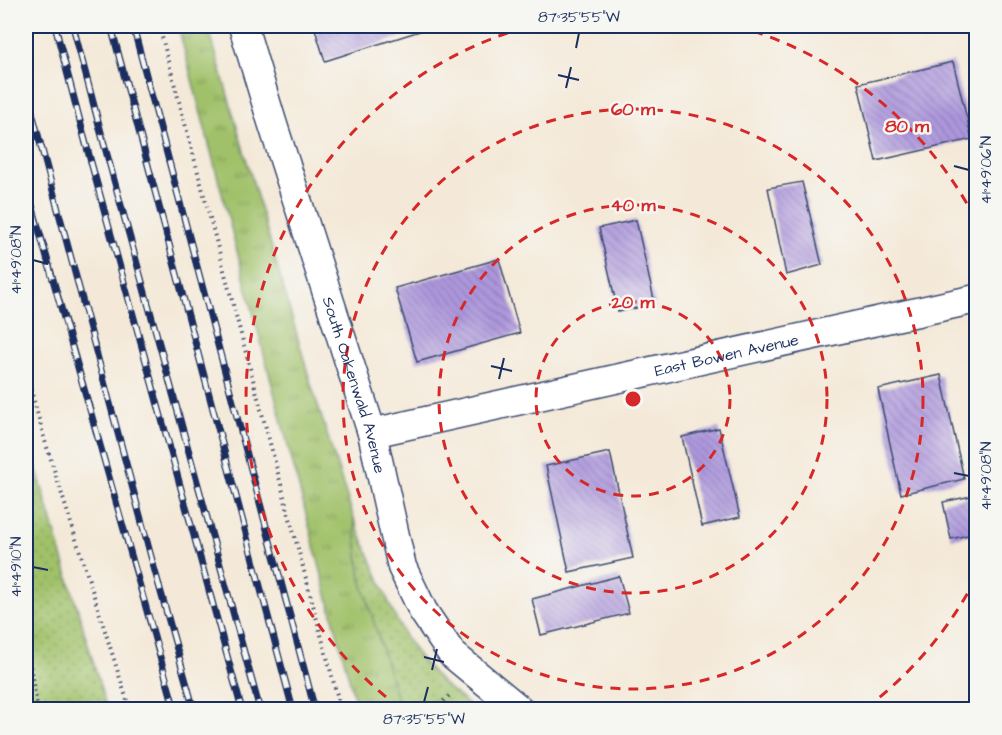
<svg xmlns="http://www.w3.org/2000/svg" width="1002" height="735" font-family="'Architects Daughter',sans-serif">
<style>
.grass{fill:url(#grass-tufts);stroke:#5e7864;stroke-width:1.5}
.park{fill:url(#park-dots);stroke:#5e7864;stroke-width:1.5}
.building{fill:url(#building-back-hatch)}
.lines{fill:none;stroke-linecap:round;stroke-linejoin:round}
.street-casing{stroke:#3c4b70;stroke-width:31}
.path{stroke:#3c4b70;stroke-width:4;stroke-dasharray:1.5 4.5;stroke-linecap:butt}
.street{stroke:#fff;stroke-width:28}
.rail-casing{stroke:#1b2f5e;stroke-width:7}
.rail{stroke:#f6f6f2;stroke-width:4.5;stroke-dasharray:14;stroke-linecap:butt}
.ticks{fill:none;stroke:#1b2f5e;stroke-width:2}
.ring{fill:none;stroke:#d62828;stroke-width:3;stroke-dasharray:10 8}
.labels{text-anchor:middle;stroke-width:5;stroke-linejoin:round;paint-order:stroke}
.street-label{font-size:16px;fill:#1b2f5e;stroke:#f6f6f2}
.centre{fill:#d62828;stroke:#f6f6f2;stroke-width:3}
.ring-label{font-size:18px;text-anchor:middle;font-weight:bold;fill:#d62828;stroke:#f6f6f2;stroke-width:5;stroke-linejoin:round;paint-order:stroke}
.neatline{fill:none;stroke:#1b2f5e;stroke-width:2}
.ticks-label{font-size:15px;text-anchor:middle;fill:#1b2f5e}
</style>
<defs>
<pattern id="grass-tufts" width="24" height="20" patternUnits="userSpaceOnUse" patternTransform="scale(1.5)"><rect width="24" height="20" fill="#a0c169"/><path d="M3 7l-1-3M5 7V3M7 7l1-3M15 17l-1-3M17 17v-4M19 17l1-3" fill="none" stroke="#829d5a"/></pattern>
<pattern id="park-dots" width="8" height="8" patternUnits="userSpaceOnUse" patternTransform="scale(1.5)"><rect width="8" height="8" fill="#a0c169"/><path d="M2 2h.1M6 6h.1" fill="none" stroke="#829d5a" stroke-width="1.8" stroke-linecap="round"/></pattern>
<pattern id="building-back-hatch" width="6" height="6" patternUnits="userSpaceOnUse" patternTransform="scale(1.5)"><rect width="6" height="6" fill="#ae98dd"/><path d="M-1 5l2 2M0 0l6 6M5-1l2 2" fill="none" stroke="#8d7cb6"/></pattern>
</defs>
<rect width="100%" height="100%" fill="#f6f6f2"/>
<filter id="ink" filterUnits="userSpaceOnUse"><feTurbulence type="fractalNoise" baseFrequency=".0167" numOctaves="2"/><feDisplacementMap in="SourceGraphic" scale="12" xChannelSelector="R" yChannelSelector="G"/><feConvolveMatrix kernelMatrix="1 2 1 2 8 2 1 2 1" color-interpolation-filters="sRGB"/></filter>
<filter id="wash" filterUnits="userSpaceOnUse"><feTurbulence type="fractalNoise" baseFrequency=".008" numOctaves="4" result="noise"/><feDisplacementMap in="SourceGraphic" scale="24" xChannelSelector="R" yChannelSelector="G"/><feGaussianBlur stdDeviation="1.35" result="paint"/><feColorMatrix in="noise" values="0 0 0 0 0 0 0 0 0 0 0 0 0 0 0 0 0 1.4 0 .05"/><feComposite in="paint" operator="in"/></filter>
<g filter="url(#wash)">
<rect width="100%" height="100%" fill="#f4e9d8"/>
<path class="grass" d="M178,26h30l103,358 43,135 7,60 39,130h-43z"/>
<path class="park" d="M26,433l81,276h-81z
M354,519l39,93 13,26 14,20 21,24 33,27h-74l-39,-130z"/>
<g id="blocks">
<path class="building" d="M314,26h108l1,4 -98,31z
M953,62l19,77 -96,22 -18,-77z
M802,182l20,83 -36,10 -18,-87z
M636,220l19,84 -37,8 -19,-84z
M499,259l21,74 -103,29 -22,-74z
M941,375l23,104 -63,15 -23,-105z
M719,428l21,89 -38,9 -20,-89z
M610,452l23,106 -64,14 -23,-106z
M976,495v38l-25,6 -8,-37z
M619,576l10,37 -88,22 -9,-36z"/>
</g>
</g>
<g filter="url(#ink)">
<use href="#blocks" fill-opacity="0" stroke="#3c4b70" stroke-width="1.5"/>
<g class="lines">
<g class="street-casing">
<g id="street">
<path id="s1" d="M243,26l29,96 100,311 30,134 21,44 29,43 68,56"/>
<path id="s2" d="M372,433l604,-134"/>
</g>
</g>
<path class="path" d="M159,26l182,684
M26,372l19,69 85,269
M26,643l12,67
M438,710l-1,-3 15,-14"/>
<use href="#street" class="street"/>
<g class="rail-casing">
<path id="rail" d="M55,26l31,118 156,566
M73,26l30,114 157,570
M111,26l182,684
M133,26l182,684
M26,90l127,474 41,146
M26,184c49,176 100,350 149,526"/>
</g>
<use href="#rail" class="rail"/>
</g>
</g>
<path class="ticks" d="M576,48l3,-15M558,75l21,5M566,88l5,-21M954,166l15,4M33,260l15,4M491,366l21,5M499,379l5,-21M954,473l15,3M33,567l15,3M424,657l20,5M432,670l5,-21M424,702l4,-15"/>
<g class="ring">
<circle cx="633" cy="399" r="97"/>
<circle cx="633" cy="399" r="194"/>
<circle cx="633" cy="399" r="290"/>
<path d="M976 578A387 387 0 0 1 866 708M400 708A387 387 0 0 1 530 26M736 26A387 387 0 0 1 976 220"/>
</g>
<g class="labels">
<g class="street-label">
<text dy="6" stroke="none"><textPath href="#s2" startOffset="363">East Bowen Avenue</textPath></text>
<text dy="6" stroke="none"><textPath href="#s1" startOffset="376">South Oakenwald Avenue</textPath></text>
</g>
</g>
<circle cx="633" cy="399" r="9" class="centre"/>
<g class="ring-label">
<text x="633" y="115">60 m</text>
<text x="907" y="132">80 m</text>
<text x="633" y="211">40 m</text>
<text x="633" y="308">20 m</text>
</g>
<rect width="1002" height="735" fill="none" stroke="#f6f6f2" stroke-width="66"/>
<rect x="33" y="33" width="936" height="669" class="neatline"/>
<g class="ticks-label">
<text x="579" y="22">87°35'55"W</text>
<text transform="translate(986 170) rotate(-90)" y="5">41°49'06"N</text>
<text transform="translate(16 260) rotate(-90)" y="5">41°49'08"N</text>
<text transform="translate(986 476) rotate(-90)" y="5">41°49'08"N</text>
<text transform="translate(16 567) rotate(-90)" y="5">41°49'10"N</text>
<text x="424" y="724">87°35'55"W</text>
</g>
</svg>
